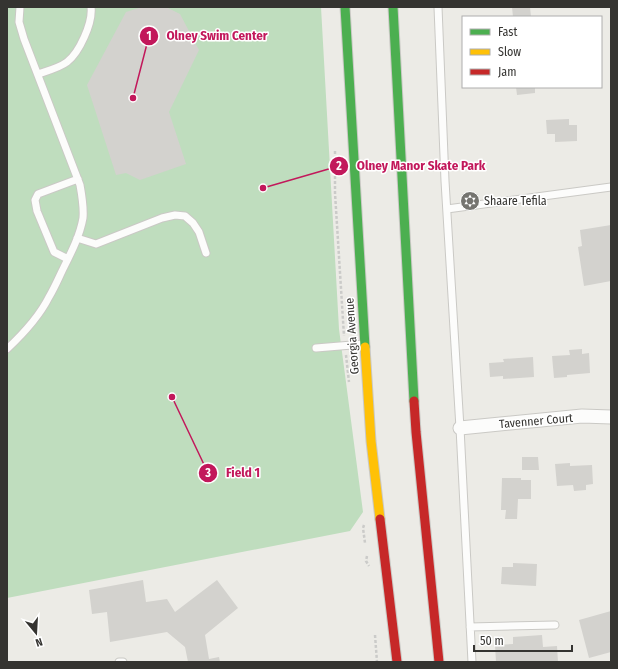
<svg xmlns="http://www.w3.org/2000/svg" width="618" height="669" font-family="'Fira Sans Condensed',sans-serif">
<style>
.green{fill:#bfddbe}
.building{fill:#d3d2ce}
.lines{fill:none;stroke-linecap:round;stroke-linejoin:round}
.lane-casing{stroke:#cac9c5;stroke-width:9}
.street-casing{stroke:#cac9c5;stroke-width:15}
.fast-casing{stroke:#cac9c5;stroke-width:11}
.slow-casing{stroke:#cac9c5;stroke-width:11}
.jam-casing{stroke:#cac9c5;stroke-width:11}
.path{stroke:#cbcbc9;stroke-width:2.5;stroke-dasharray:3 2;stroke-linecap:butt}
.lane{stroke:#fcfcfb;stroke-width:7}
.street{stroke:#fcfcfb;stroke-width:13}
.fast{stroke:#4caf50;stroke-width:9}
.slow{stroke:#ffc107;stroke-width:9}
.jam{stroke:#c62828;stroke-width:9}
.labels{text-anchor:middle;stroke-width:3;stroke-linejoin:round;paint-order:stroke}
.poi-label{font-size:12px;fill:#353431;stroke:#fff;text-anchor:start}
.street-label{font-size:12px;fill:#353431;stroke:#fff}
.leader{fill:none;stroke:#c2185b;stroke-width:1.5}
.callout-dot{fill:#c2185b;stroke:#fff;stroke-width:1.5}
.mark-label{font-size:12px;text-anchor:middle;font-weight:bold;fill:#fff}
.callout-label{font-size:13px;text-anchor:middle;font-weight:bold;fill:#c2185b;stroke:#fff;stroke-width:3;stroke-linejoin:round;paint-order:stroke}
</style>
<rect width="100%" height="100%" fill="#ecebe6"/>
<path class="green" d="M7,7h314l18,322 24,183 -13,19 -343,67z"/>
<path class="building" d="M142,7h24l14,7 19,36 -30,62 17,52 -46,16 -14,-7 -10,2 -29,-90 39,-73z
M512,7h18l1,10h-18z
M516,87h19v6l-18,2z
M569,119v6h8v16l-22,1v-8h-8l-1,-14z
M611,225v56l-27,5 -6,-39 4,-1 -2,-16z
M582,349v5l7,-1 1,20 -23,2v2l-13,1 -2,-22 18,-1 -1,-5z
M533,357l1,20 -31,2v-3l-13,1 -1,-14 15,-1 -1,-3z
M522,457h16l1,13h-17z
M570,463v3l22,-1 1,19 -7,1v5l-12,1 -1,-6 -16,1 -2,-22z
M502,478h19v2h10v19h-13l-1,20h-12l1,-9h-5z
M513,563l24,1 -1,22 -35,-2 1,-17h11z
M143,580l3,22 21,-3 8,13 42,-32 21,28 -33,27 4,24 10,-2 1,5h-32l-3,-15 -18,-15 -57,10 -3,-30 -15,2 -3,-24z
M611,611v41l-22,6 -10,-38z
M542,635l1,12 14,-1 1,16h-62l-1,-17 18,-1v-7z"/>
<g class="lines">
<g class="lane-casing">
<path id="lane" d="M438,7l7,174 15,247 12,234
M38,74c9,-3 21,-6 29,-12 12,-9 26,-39 24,-55
M447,209l164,-22
M77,238l19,6 66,-26 13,-3 10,1 8,7 6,9 7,21
M68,259l-14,-7 -17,-41 -2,-11 3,-6 40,-15
M316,348l48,-4
M7,349c16,-15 32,-32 42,-52 6,-10 10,-20 15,-30 8,-16 16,-32 19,-49 1,-11 -1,-22 -3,-33l-56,-146 -5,-17 1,-15
M470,627l85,-2
M119,662h4"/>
</g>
<g class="street-casing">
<path id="street" d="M460,428l122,-12 29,1"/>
</g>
<g class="fast-casing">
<path id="fast" d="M345,7l20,340
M393,7l21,394"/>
</g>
<g class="slow-casing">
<path id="slow" d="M365,347l6,94 9,78"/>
</g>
<g class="jam-casing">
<path id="jam" d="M414,401l2,31 23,230
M380,519l17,143"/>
</g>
<path class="path" d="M335,151v42l9,143
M346,355l3,27
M364,525l-1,3 2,15
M367,556l-1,5 3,5
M375,635l2,27"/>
<use href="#lane" class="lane"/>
<use href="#street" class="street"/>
<use href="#fast" class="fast"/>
<use href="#slow" class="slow"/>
<use href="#jam" class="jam"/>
</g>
<defs>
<g id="synagogue-disc" transform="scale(1)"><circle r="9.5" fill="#757470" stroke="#fff"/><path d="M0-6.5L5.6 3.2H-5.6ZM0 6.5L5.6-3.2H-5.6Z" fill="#fff"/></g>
</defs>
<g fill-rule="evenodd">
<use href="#synagogue-disc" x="470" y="201"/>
</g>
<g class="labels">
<g class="poi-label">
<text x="484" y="205">Shaare Tefila</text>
</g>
<g class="street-label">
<text transform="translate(352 336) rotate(-94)" y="4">Georgia Avenue</text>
<text transform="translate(536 421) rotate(-5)" y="4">Tavenner Court</text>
</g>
</g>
<path class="leader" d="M133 98L149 36M263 188L339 166M172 397L208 473"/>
<g class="callout-dot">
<circle cx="133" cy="98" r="4"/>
<circle cx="263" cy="188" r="4"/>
<circle cx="172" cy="397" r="4"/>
<circle cx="149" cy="36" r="10"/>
<circle cx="339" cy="166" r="10"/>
<circle cx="208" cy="473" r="10"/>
</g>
<g class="mark-label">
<text x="149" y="40">1</text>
<text x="339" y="170">2</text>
<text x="208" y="477">3</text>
</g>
<g class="callout-label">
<text x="217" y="40">Olney Swim Center</text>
<text x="421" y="170">Olney Manor Skate Park</text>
<text x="243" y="477">Field 1</text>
</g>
<rect width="618" height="669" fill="none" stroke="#353431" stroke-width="16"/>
<rect x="462" y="16" width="140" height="72" fill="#ffffff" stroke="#aeaead"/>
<rect x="470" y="29" width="20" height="6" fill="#4caf50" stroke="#aeaead"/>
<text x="498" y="36" font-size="12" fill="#353431">Fast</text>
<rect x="470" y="49" width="20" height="6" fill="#ffc107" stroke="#aeaead"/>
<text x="498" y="56" font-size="12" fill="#353431">Slow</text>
<rect x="470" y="69" width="20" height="6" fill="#c62828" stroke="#aeaead"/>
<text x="498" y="76" font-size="12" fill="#353431">Jam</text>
<g transform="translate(36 633) rotate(162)" stroke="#ffffff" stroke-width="3" paint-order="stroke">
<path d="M0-3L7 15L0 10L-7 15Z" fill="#353431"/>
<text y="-6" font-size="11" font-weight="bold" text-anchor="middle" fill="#353431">N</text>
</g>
<path d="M474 645v6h98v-6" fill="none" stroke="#353431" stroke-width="2"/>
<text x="480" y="645" font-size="12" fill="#353431" stroke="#ffffff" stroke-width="3" paint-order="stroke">50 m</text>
</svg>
